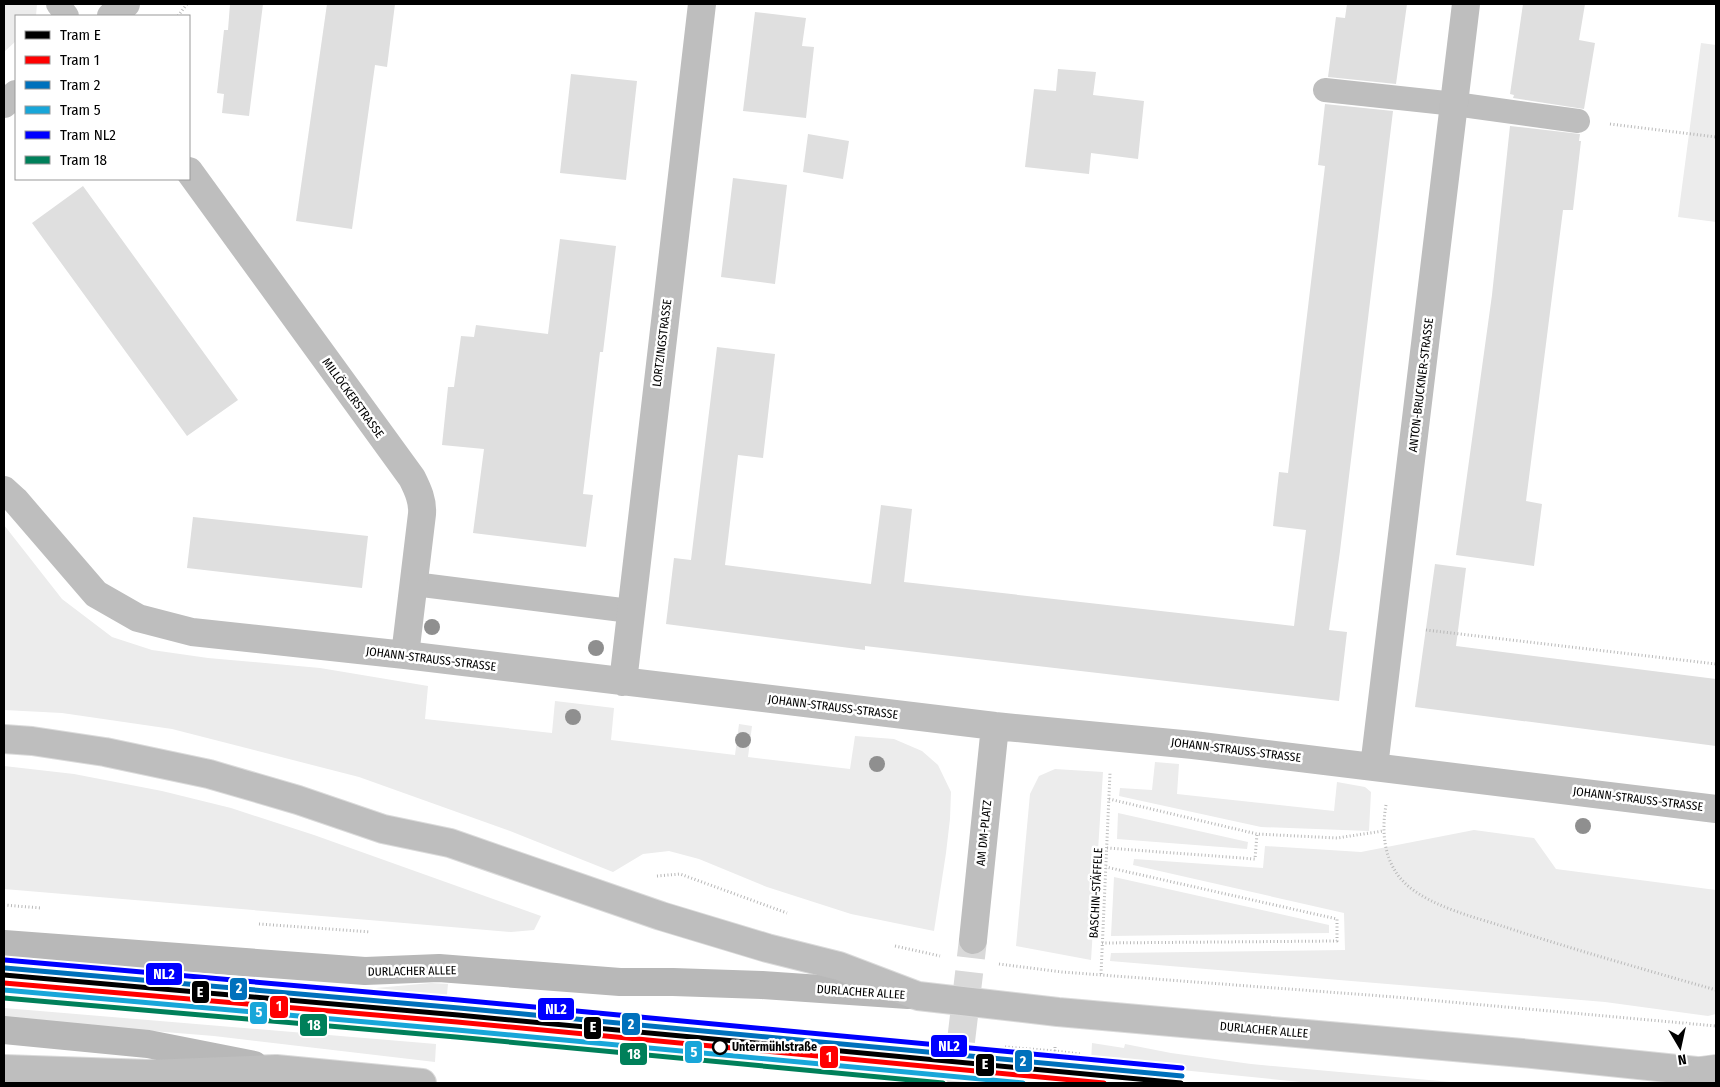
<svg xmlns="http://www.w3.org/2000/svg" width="1720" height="1087" font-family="'Fira Sans Condensed',sans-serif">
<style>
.green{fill:#ececec}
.building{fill:#dfdfdf}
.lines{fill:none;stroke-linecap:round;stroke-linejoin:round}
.street-tunnel{stroke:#d9d9d9;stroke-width:28;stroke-dasharray:28 14;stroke-linecap:butt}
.primary-casing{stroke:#dbdbdb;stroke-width:30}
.highway-casing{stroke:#dbdbdb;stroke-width:30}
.path{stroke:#b9b9b9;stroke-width:3;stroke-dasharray:1 2.5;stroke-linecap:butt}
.lane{stroke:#bebebe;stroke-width:24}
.street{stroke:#bebebe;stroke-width:28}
.secondary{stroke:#b8b8b8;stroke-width:28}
.primary{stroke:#bebebe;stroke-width:28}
.highway{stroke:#bebebe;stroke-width:28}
.tram-1-casing{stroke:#fff;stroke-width:9}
.tram-2-casing{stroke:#fff;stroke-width:9}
.tram-3-casing{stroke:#fff;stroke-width:9}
.tram-4-casing{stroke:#fff;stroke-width:9}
.tram-5-casing{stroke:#fff;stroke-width:9}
.tram-6-casing{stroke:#fff;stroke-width:9}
.tram-1{stroke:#000;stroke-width:5}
.tram-2{stroke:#f00;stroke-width:5}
.tram-3{stroke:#0071bc;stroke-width:5}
.tram-4{stroke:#18a6d9;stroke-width:5}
.tram-5{stroke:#00f;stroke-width:5}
.tram-6{stroke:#00805a;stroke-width:5}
.tree{fill:#8f8f8f}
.stop-dot{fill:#fff;stroke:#000;stroke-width:2.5}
.labels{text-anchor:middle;stroke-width:5;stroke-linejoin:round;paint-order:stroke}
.street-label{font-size:12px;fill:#000;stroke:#fff}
.stop-label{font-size:12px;font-weight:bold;fill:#000;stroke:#fff;text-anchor:start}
.line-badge{stroke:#fff;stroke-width:2}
.badge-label{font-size:14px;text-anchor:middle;font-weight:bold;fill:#fff}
</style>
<rect width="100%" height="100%" fill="#fff"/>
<path class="green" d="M4,4h33l-1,12h-20v25l-12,11z
M1701,43l15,2v177l-38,-5z
M4,525l58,74 50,38 40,13 56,8 112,10 108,18 -3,33 127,14 3,-32 59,7 -3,32 124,15 4,-31 13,2 -4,31 102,12 5,-33 39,3 28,12 16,14 13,27 -1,27 -4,34 -12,78 -83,-17 -84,-27 -68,-28 -30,-8 -26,3 -30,18 -103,-41 -151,-54 -187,-48 -110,-16 -58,-3z
M1155,762l24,2 -2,30 157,17 3,-29 28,5 6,5 -2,39 -108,-4 -142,-31 1,-8 32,2z
M4,766l70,8 88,17 69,17 83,27 227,81 -7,14 -23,2 -507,-43z
M1055,769l48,3 -12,188 -75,-14 14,-152 9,-18z
M1118,813l130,29 -1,7 -130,-10z
M1474,830l60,8 22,31 160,21v124l-8,2 -103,-14 -495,-41 1,-8 234,-3 -1,-37 -211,-48 1,-6 129,9 2,-22 96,6z
M1114,877l215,48v8l-218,3z
M431,983l17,1 -2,21 -119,-12 1,-7 48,2z
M4,1008l432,36 -1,18 -221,-26 -210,-17z
M1092,1043l32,5 1,-4 46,9 80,11 211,19h-151l-150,-15 -70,-5z"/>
<path class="building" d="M230,4h33l-14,112 -27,-3 2,-19 -7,-1 7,-63h4z
M327,4h68l-8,63 -12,-2 -23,164 -56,-8z
M1347,4h60l-11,80 -68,-7 8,-60 9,1z
M1523,4h62l-6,36 16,3 -11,66 -71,-11 1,-3 -4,-1z
M755,12l51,6 -4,28 12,1 -8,71 -63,-7z
M1058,69l38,3 -3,23 51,6 -6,58 -47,-6 -2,21 -64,-7 9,-78 22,2z
M571,74l66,7 -11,99 -66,-7z
M1325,104l68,7 -53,440 -11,79 18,2 -8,69 -474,-55v4l-199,-26 8,-66 17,2 26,-213 58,7 -12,104 -25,-3 -13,110 146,19 10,-79 31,4 -8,73 390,44 12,-96 -33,-4 6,-54 9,1 37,-307 -7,-1z
M1510,126l70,8 -1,7h2l-8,69h-10l-37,291 16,3 -8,62 -78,-11 36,-260z
M808,134l41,7 -6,38 -40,-7z
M733,178l54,7 -12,99 -54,-7z
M83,186l155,214 -51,36 -155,-213z
M560,239l56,7 -13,106h-3l-17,142 10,1 -7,52 -113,-14 11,-84 -42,-4 6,-58h6l7,-51 13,1 2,-12 72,9z
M193,517l175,19 -6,52 -175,-20z
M1435,564l31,4 -10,78 260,33v67l-301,-39z"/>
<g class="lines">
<path class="street-tunnel" d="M956,1083l17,-143"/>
<g class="primary-casing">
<path id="primary" d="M4,739l28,2 73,11 104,22 89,26 85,29 67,14 211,73 106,32 72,18 79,30 140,16 464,41 194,20
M4,1069l145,5 127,-5 146,14"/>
</g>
<g class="highway-casing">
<path id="highway" d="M1701,1071l15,-2"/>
</g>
<path class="path" d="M178,16l9,-12
M1610,124l106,13
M1426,630l290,34
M1109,799l148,35 80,4 46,-7
M1386,805c-5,29 -2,60 22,81 25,21 66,31 97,41 70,23 141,43 211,63
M1107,848l148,11 2,-25
M657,876l23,-2 107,39
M4,905l37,3
M259,924l111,8
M1102,943l235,-2v-22l-231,-52
M895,946l45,10
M999,964l63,8 333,25 321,29
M1101,974l9,-201
M1005,1047l50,4
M1055,1047v4l25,3 -3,29"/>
<path class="lane" d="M58,4l9,12
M1325,90l130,14 123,17
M414,584l216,27"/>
<path class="street" d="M111,16l15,-12
M4,104l12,-10
M189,171l223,307c6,12 11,23 10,36l-17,141
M4,490l11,10 81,94 42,24 54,14 213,23 590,71 198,19 523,64
M623,682l79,-678
M1374,767l92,-763
M973,940l22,-214"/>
<path class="secondary" d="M4,944l361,27 74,-3 181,14h53l89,3 146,10
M4,1030l144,14 106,21"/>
<use href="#primary" class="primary"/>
<use href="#highway" class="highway"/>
<g class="tram-1-casing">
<path id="tram-1" d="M4,975l454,40 723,68"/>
</g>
<g class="tram-2-casing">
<path id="tram-2" d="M4,983l453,39 647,61"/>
</g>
<g class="tram-3-casing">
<path id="tram-3" d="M5,968l454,40 723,68"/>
</g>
<g class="tram-4-casing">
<path id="tram-4" d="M4,990l453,40 566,53"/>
</g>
<g class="tram-5-casing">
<path id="tram-5" d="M5,960l454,40 723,68"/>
</g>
<g class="tram-6-casing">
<path id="tram-6" d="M4,998l452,39 487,46"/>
</g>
<use href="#tram-1" class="tram-1"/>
<use href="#tram-2" class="tram-2"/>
<use href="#tram-3" class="tram-3"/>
<use href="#tram-4" class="tram-4"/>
<use href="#tram-5" class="tram-5"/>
<use href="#tram-6" class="tram-6"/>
</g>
<g class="tree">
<circle cx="432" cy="627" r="8"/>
<circle cx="596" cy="648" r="8"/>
<circle cx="573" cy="717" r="8"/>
<circle cx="743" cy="740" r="8"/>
<circle cx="877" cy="764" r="8"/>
<circle cx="1583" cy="826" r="8"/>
</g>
<circle class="stop-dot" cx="720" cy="1047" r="7"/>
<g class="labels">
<g class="street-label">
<text transform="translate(662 343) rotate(-83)" y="4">LORTZINGSTRASSE</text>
<text transform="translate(1421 385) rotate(-83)" y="4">ANTON-BRUCKNER-STRASSE</text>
<text transform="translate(353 398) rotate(54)" y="4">MILLÖCKERSTRASSE</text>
<text transform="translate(431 659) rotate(7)" y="4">JOHANN-STRAUSS-STRASSE</text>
<text transform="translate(833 707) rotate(7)" y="4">JOHANN-STRAUSS-STRASSE</text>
<text transform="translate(1236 750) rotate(7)" y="4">JOHANN-STRAUSS-STRASSE</text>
<text transform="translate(1638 799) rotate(7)" y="4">JOHANN-STRAUSS-STRASSE</text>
<text transform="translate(984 833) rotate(-84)" y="4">AM DM-PLATZ</text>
<text transform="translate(1096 893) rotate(-87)" y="4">BASCHIN-STÄFFELE</text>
<text transform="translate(412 971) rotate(-1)" y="4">DURLACHER ALLEE</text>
<text transform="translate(861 992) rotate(4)" y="4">DURLACHER ALLEE</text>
<text transform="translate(1264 1030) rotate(5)" y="4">DURLACHER ALLEE</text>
</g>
<g class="stop-label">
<text x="732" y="1051">Untermühlstraße</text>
</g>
</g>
<g class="line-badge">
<rect x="145" y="962" width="38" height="24" rx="5" fill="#00f"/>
<rect x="229" y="977" width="19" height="24" rx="5" fill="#0071bc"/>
<rect x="191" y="980" width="19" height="24" rx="5" fill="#000"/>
<rect x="269" y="995" width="20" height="24" rx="5" fill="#f00"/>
<rect x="537" y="997" width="38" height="24" rx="5" fill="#00f"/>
<rect x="249" y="1001" width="19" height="24" rx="5" fill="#18a6d9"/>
<rect x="621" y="1012" width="20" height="24" rx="5" fill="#0071bc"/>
<rect x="299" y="1013" width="29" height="24" rx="5" fill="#00805a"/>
<rect x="583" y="1016" width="19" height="24" rx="5" fill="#000"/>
<rect x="930" y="1034" width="38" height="24" rx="5" fill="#00f"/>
<rect x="684" y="1040" width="19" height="24" rx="5" fill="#18a6d9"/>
<rect x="619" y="1042" width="29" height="24" rx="5" fill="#00805a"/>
<rect x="819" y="1045" width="20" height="24" rx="5" fill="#f00"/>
<rect x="1014" y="1049" width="19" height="24" rx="5" fill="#0071bc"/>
<rect x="975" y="1053" width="20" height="24" rx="5" fill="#000"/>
</g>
<g class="badge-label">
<text x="164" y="979">NL2</text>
<text x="239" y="993">2</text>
<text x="200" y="997">E</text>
<text x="279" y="1011">1</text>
<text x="556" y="1014">NL2</text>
<text x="259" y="1017">5</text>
<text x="631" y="1029">2</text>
<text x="314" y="1030">18</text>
<text x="593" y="1032">E</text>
<text x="949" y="1051">NL2</text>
<text x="694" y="1057">5</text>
<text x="634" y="1059">18</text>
<text x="829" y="1062">1</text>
<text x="1023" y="1066">2</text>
<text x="985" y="1069">E</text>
</g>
<rect width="1720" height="1087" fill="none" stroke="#000000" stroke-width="10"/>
<rect x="15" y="15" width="175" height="165" fill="#ffffff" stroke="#999999"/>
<rect x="25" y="31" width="25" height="8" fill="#000000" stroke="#999999"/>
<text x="60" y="40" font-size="15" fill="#000000">Tram E</text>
<rect x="25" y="56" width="25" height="8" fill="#ff0000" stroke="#999999"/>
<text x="60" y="65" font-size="15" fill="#000000">Tram 1</text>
<rect x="25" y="81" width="25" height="8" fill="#0071bc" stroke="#999999"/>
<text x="60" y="90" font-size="15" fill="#000000">Tram 2</text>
<rect x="25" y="106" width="25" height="8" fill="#18a6d9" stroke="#999999"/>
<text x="60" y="115" font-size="15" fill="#000000">Tram 5</text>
<rect x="25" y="131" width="25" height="8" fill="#0000ff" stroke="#999999"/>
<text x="60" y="140" font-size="15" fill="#000000">Tram NL2</text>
<rect x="25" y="156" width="25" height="8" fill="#00805a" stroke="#999999"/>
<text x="60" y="165" font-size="15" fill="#000000">Tram 18</text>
<g transform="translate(1680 1047) rotate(171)" stroke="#ffffff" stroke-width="4" paint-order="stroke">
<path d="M0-4L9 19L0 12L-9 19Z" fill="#000000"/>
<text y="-8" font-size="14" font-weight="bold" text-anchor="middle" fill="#000000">N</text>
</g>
</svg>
